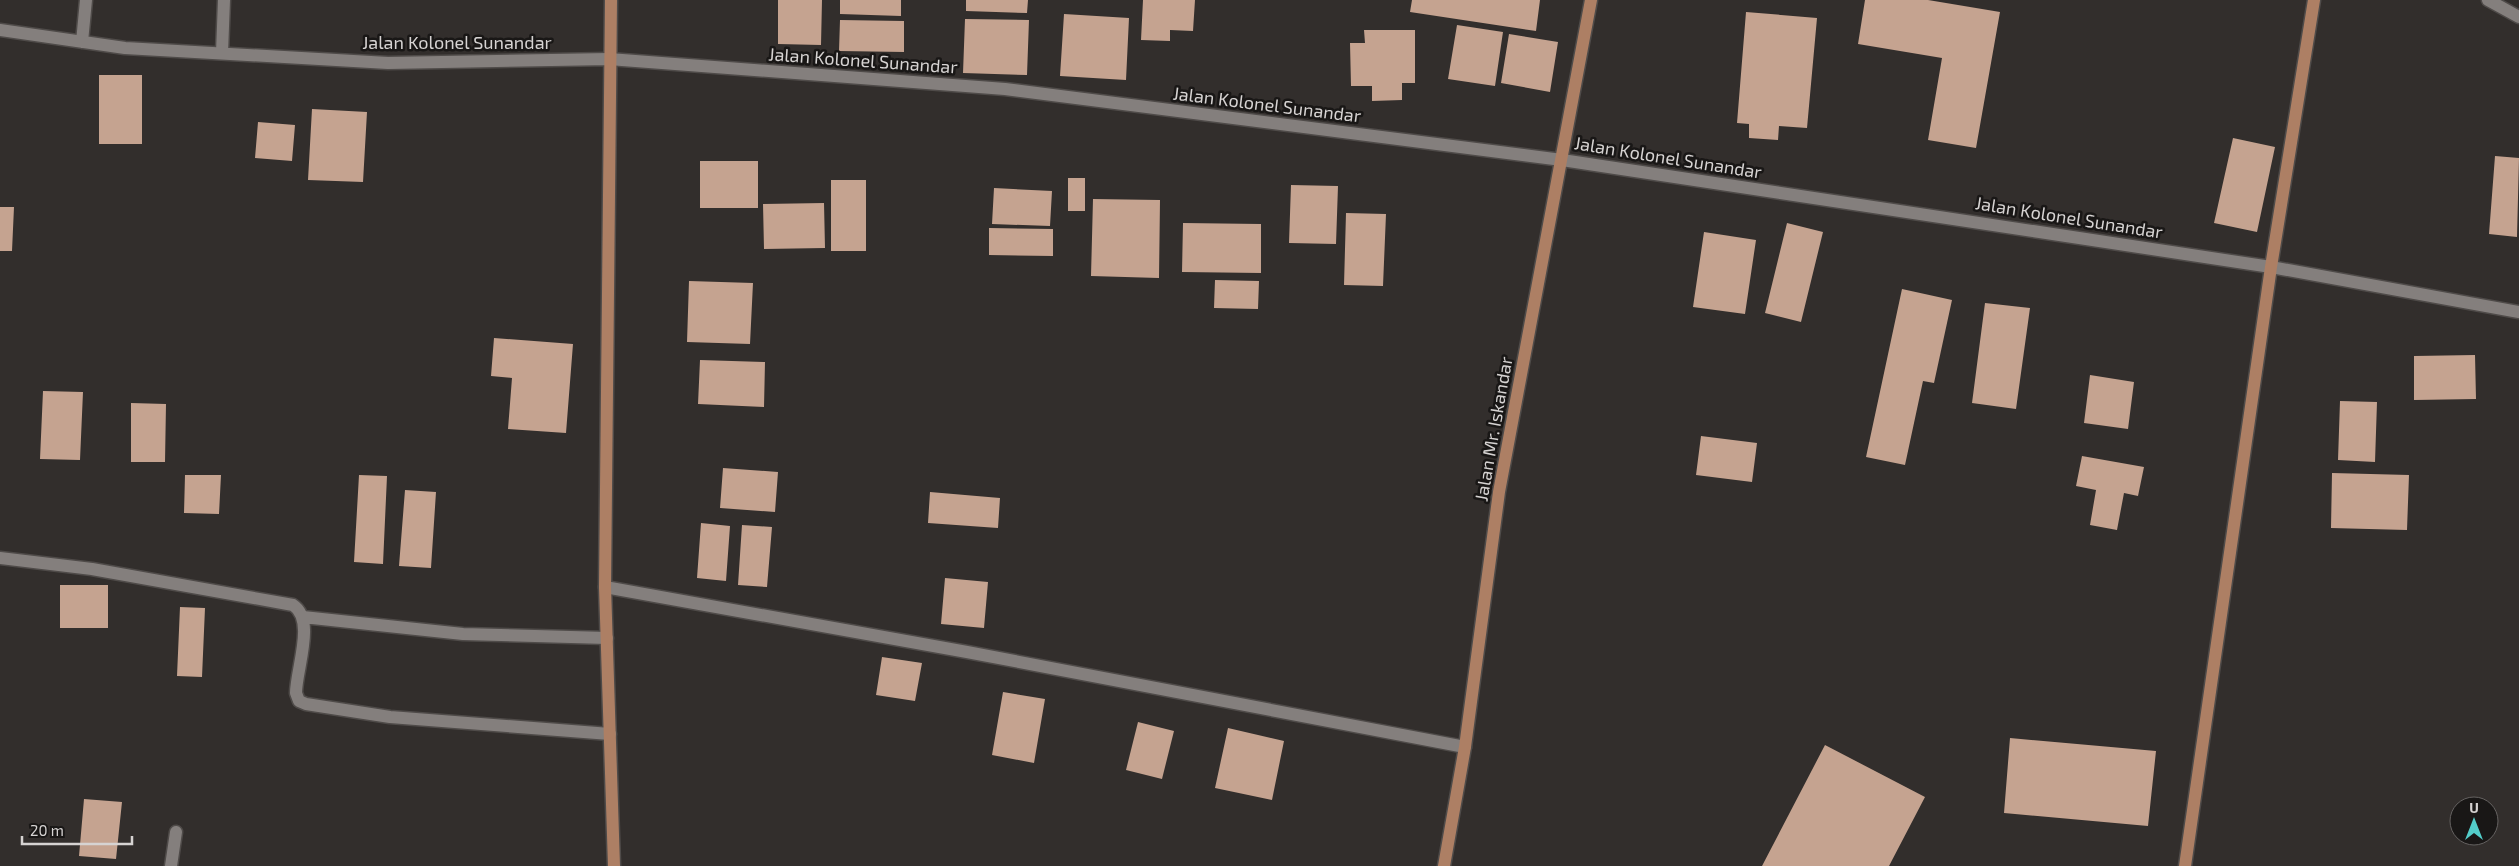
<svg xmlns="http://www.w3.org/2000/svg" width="2519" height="866" font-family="'Exo 2',sans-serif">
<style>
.building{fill:#c5a390}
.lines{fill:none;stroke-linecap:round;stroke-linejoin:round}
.minor-casing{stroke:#4f4b49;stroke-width:15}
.major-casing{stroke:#4f4b49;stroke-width:15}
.minor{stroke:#847f7d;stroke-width:12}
.major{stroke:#ad7f64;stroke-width:12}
.labels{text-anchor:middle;stroke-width:5;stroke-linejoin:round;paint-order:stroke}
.street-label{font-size:18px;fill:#d6d3d2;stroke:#191716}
</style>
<rect width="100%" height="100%" fill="#322e2c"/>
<path class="building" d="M778,0h44l-1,45 -43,-1z
M840,0h61v16l-61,-2z
M966,0h62l-1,13 -61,-2z
M1143,0h52l-2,31 -23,-1v11l-29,-1z
M1412,0h128l-4,31 -126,-19z
M1865,0h63l72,12 -24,136 -48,-8 14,-82 -84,-14z
M1746,12l71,6 -10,110 -28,-2 -1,14 -29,-2v-14l-12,-1z
M1064,14l65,4 -3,62 -66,-4z
M965,19l64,1 -2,55 -64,-2z
M840,20l64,1v31l-65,-1z
M1457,25l46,7 -8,54 -47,-7z
M1364,30h51v53h-13v17l-30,1v-15h-21l-1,-43h15z
M1509,34l49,8 -8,50 -49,-9z
M99,75h43v69h-43z
M312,109l55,3 -4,70 -55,-2z
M258,122l37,3 -3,36 -37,-3z
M2233,138l42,9 -18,85 -43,-9z
M2495,156l24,2 -2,79 -28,-3z
M700,161h58v47h-58z
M1068,178h17v33h-17z
M831,180h35v71h-35z
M1291,185l47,1 -2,58 -47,-1z
M994,188l58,3 -2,35 -58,-2z
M1093,199l67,1 -1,78 -68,-2z
M824,203l1,45 -61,1 -1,-45z
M0,207h14l-2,44h-12z
M1346,213l40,1 -3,72 -39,-1z
M1183,223l78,1v49l-79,-1z
M1787,223l36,9 -22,90 -36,-9z
M989,228l64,1v27l-64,-1z
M1704,232l52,8 -11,74 -52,-7z
M1215,280l44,1 -1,28 -44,-1z
M689,281l64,2 -3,61 -63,-2z
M1902,289l50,11 -18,83 -11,-2 -18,84 -39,-8z
M1985,303l45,5 -14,101 -44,-6z
M494,338l79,6 -7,89 -58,-4 4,-51 -21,-2z
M2475,355l1,44 -62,1v-44z
M700,360l65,2 -1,45 -66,-3z
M2090,375l44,7 -6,47 -44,-6z
M43,391l40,1 -3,68 -40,-1z
M2340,401l37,1 -2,60 -37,-2z
M131,403l35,1 -1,58h-34z
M1701,436l56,7 -5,39 -56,-7z
M2082,456l62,11 -6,29 -14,-3 -7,37 -27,-5 6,-35 -20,-4z
M723,468l55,4 -3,40 -55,-4z
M2332,473l77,2 -2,55 -76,-2z
M185,475h36l-2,39 -35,-1z
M359,475l28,1 -4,88 -29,-2z
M405,490l31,2 -5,76 -32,-2z
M930,492l70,6 -2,30 -70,-5z
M701,523l29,3 -4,55 -29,-3z
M742,525l30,2 -5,60 -29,-2z
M945,578l43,4 -4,46 -43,-4z
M60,585h48v43h-48z
M180,607l25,1 -3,69 -25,-1z
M882,657l40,6 -7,38 -39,-6z
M1003,692l42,7 -11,64 -42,-8z
M1138,722l36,9 -12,48 -36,-9z
M1228,728l56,13 -12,59 -57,-12z
M2010,738l146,13 -8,75 -144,-13z
M1825,745l100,52 -36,69h-127z
M84,799l38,3 -6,57 -37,-3z"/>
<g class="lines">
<g class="minor-casing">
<path id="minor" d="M2488,0l31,17
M0,30l125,18 263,15 221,-4 396,30 557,71 709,107 248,45
M82,42l4,-42
M222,53l2,-53
M0,558l92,11 201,36c23,15 3,64 3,88l3,8 7,3 84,13 220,17
M605,587l362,65 498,95
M303,617l160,17 144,4
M171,866l5,-34"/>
</g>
<g class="major-casing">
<path id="major" d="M611,0l-6,587 9,279
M1444,866l21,-119 34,-255 92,-492
M2185,866l86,-599 43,-267"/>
</g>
<use href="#minor" class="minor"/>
<use href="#major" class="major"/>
</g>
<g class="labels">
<g class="street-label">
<text x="457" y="49">Jalan Kolonel Sunandar</text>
<text transform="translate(863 61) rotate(4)" y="6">Jalan Kolonel Sunandar</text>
<text transform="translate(1267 105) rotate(7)" y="6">Jalan Kolonel Sunandar</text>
<text transform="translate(1668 158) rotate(9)" y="6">Jalan Kolonel Sunandar</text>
<text transform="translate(2069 218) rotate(9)" y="6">Jalan Kolonel Sunandar</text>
<text transform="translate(1494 429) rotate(-80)" y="6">Jalan Mr. Iskandar</text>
</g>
</g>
<g transform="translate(2474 821)"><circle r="24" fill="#191716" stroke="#656261"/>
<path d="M0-4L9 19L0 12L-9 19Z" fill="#53cdc9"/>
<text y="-8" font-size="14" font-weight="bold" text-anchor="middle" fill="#d6d3d2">U</text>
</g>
<path d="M22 836v8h110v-8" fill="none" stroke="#d6d3d2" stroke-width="2.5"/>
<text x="30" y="836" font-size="15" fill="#d6d3d2" stroke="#191716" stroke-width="4" paint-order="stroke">20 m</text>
</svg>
